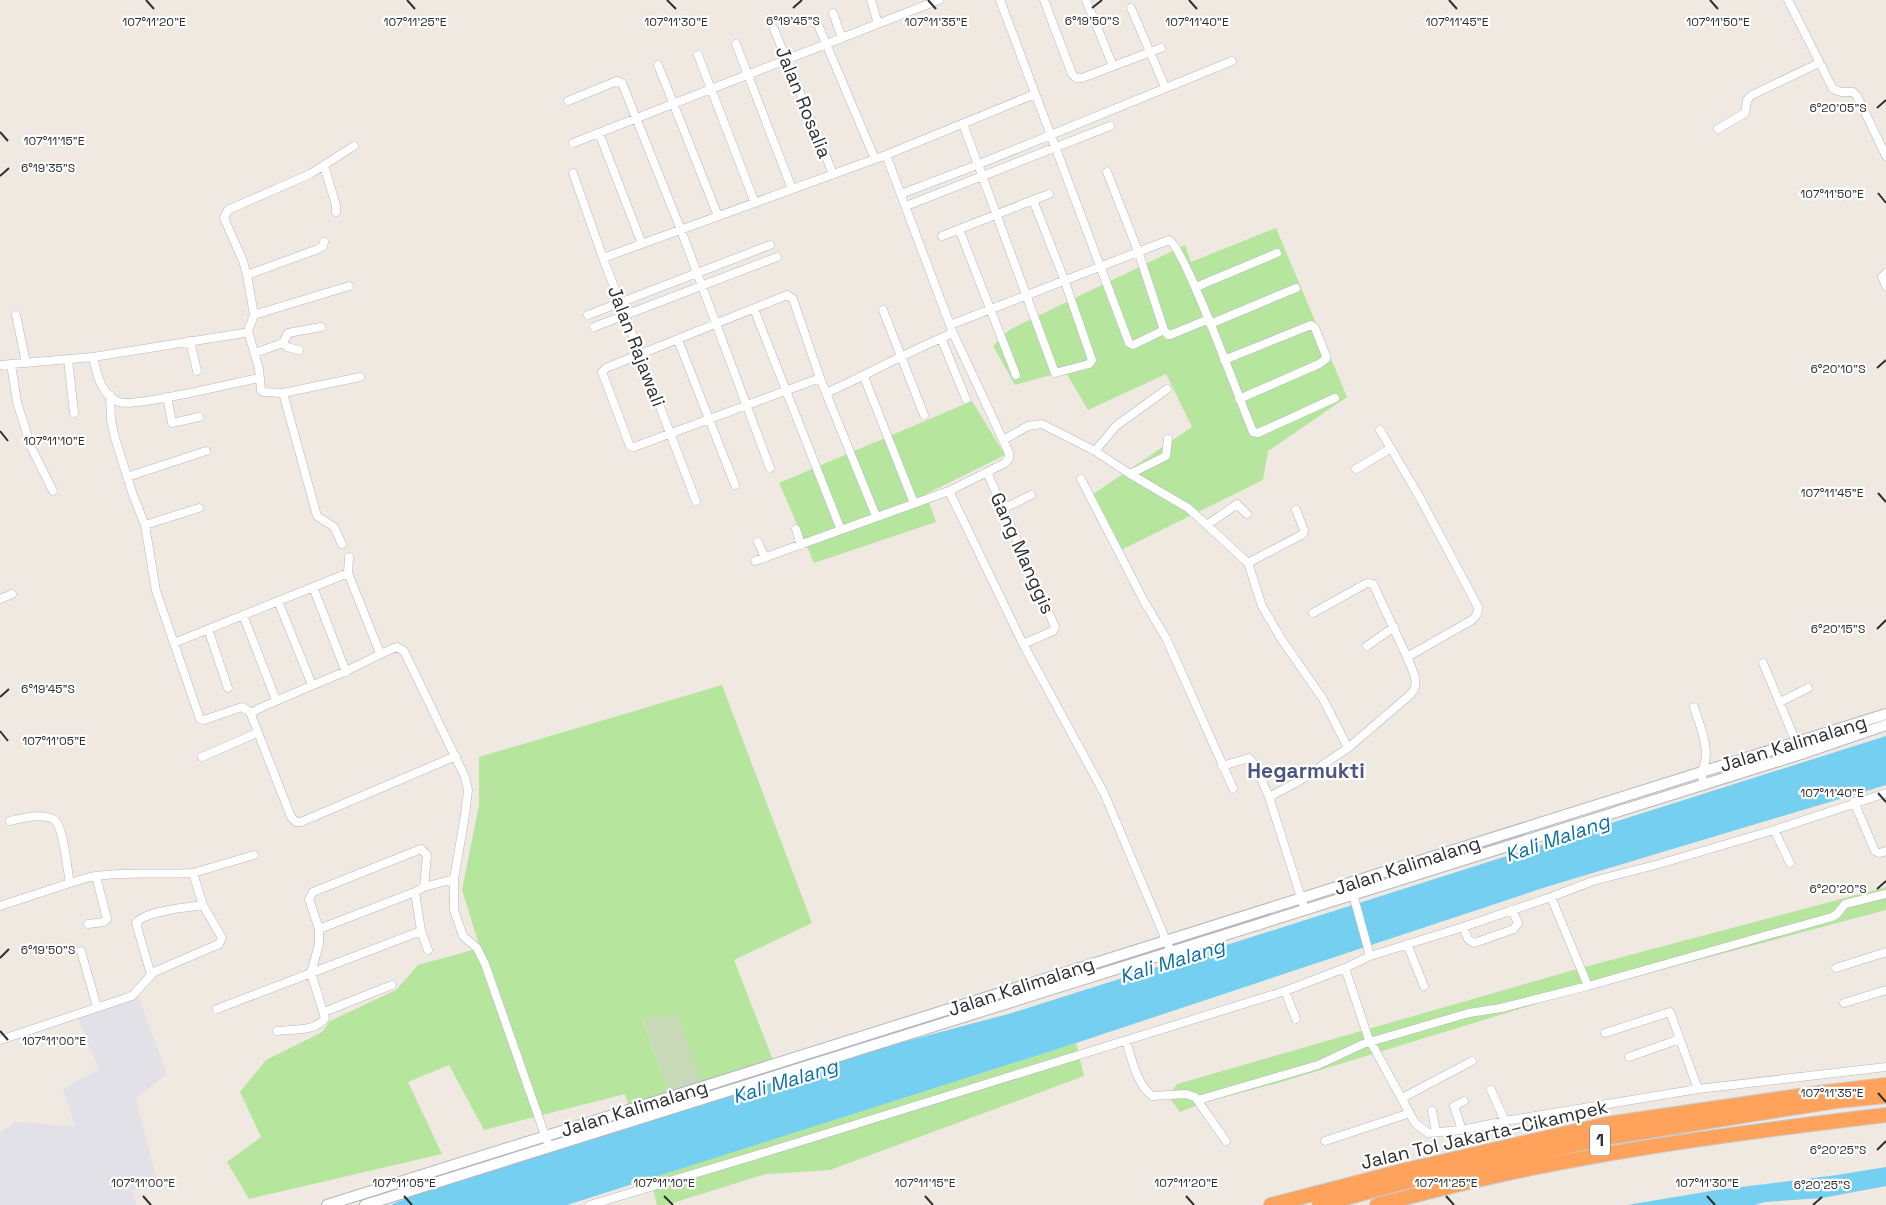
<svg xmlns="http://www.w3.org/2000/svg" width="1886" height="1205" font-family="'Space Grotesk',sans-serif">
<style>
.industrial{fill:#e3e1e8}
.green{fill:#b6e59e}
.cemetery{fill:#c8d9b8}
.water{fill:#75cff0}
.lines{fill:none;stroke-linecap:round;stroke-linejoin:round}
.minor-casing{stroke:#b4b7c1;stroke-width:9}
.secondary-casing{stroke:#b4b7c1;stroke-width:12}
.motorway-casing{stroke:#c9c9c9;stroke-width:16}
.minor{stroke:#fff;stroke-width:8}
.secondary{stroke:#fff;stroke-width:10}
.motorway{stroke:#ffa35c;stroke-width:14}
.ticks{fill:none;stroke:#2e2e2e;stroke-width:2}
.labels{text-anchor:middle;stroke-width:4.5;stroke-linejoin:round;paint-order:stroke}
.shield{fill:#fff;stroke:#6d6d6d;stroke-width:1}
.shield-label{font-size:18px;font-weight:bold;fill:#2e2e2e}
.street-label{font-size:19px;fill:#2e2e2e;stroke:#fff}
.water-label{font-size:20px;font-style:italic;fill:#0d6fa3;stroke:#fff}
.quarter-label{font-size:21px;font-weight:bold;fill:#4d5680;stroke:#fff}
.ticks-label{font-size:12px;text-anchor:middle;fill:#2e2e2e;stroke:#fff;stroke-width:4.5;stroke-linejoin:round;paint-order:stroke}
</style>
<rect width="100%" height="100%" fill="#efe9e1"/>
<path class="industrial" d="M138,995l29,79 -31,24 22,87 -26,6 5,14h-137v-72l15,-11 60,4 -12,-37 36,-20 -23,-54z"/>
<path class="green" d="M1276,228l71,169 -79,54 -5,29 -144,71 -30,-54 103,-70 -26,-53 -78,36 -23,-39 -50,14 -22,-39 16,-16 176,-85 6,17z
M972,401l33,54 -79,39 10,28 -122,41 -35,-80z
M722,685l90,238 -78,37 44,113 -72,25 -64,-79 33,89 -41,13 -9,-27 -141,36 -35,-65 -41,17 34,72 -193,45 -22,-37 34,-25 -21,-45 26,-32 56,-28 8,-11 66,-31 22,-25 62,-17 -18,-58 17,-85v-48z
M1886,887v23l-324,86 -284,87 -75,20 -23,9 -12,-16 9,-12 400,-115z
M1076,1043l8,33 -254,94 -64,4 -100,31h-9l-7,-27z"/>
<path class="cemetery" d="M678,1015l28,83 -31,10 -33,-90z"/>
<path class="water" d="M1886,736v49l-340,102 -473,157 -506,161h-177l48,-20 341,-110 233,-62z
M1886,1167v19l-64,12 -57,4 -10,3h-128l90,-15 120,-15z"/>
<g class="lines">
<g class="minor-casing">
<path id="minor" d="M871,0l7,24
M1000,0l129,343 4,2 31,-15
M1044,0l28,74 4,4h6l79,-30
M1086,0l27,66
M1788,0l45,89 8,3h12l4,4 29,60
M1131,8l34,79
M833,13l9,25
M816,20l59,139
M774,29l59,145
M736,44l56,145
M698,55l57,148
M658,65l60,151
M568,101l49,-20 5,2 59,147 89,238
M963,124l92,249 34,-9 3,-4 -28,-81 -31,-79 16,-6
M1718,129l27,-16 2,-13 5,-5 67,-32
M599,133l43,111
M573,143l366,-143
M354,146l-44,28 -82,36 -4,8 19,43 4,14 7,40 -6,16 11,38 2,21 2,2 20,1 77,-16
M886,155l67,178 56,120v5l-4,5 -56,28 74,153 81,149 67,159
M324,166l12,39v7
M1107,172l31,79 26,79 4,5h2l39,-16
M573,173l30,85 93,243
M901,194l76,-29 255,-104
M906,206l204,-80
M959,229l57,146
M942,236l91,-36
M603,258l283,-103 149,-61
M1886,273l-4,4 4,9
M247,275l71,-26 5,-3 1,-4
M1196,287l81,-34
M754,309l87,221
M883,310l41,105
M16,315l10,48
M254,315l95,-29
M588,315l182,-70
M1210,324l86,-36
M950,325l219,-85c16,8 72,164 84,192l5,1 77,-35
M594,327l183,-70
M941,338l25,61
M678,340l57,145
M190,341l7,30
M283,343l5,-10 33,-6
M255,353l28,-10 4,4 12,3
M93,357c4,17 7,37 26,45 14,6 119,-20 140,-24
M68,359l6,54
M1224,360l87,-35 4,3 11,28v3l-7,5 -80,35
M11,364l6,38 14,45 22,44
M0,365l93,-8 151,-24 4,-2
M864,377l50,126
M820,378l-27,-79 -6,-4 -181,73 -4,4 28,74 4,1 186,-69 6,15c43,-19 83,-42 127,-60
M283,393l34,123 17,11 8,17
M826,393l50,123
M110,395l1,25 4,18 18,57 12,30 11,66 44,128 4,1 38,-13 8,5h2c31,-15 62,-27 92,-40 18,-8 34,-18 53,-25l7,4 61,126 3,13 -3,25 -11,64v31l9,26 14,12 8,16 62,177
M167,397l5,26 27,-6
M1003,440l25,-14 14,-2 53,27 35,23 58,34 19,17 41,38 14,43 20,34 41,59 25,49
M1095,451l21,-25 51,-37
M1356,469l35,-21
M987,472l68,155 -2,4 -30,13
M1130,474l36,-18 2,-17
M127,477l79,-26
M1081,479l64,124 21,35 67,150
M1003,509l28,-14
M145,525l54,-17
M1207,525l30,-21 10,10
M796,529l5,16
M758,542l7,16
M349,557l-1,16 32,80
M755,561l194,-70
M1248,563l55,-29 1,-4 -8,-20
M313,587l33,85
M0,599l12,-5
M278,601l34,84
M1313,613l54,-30 6,1 34,73
M243,615l33,85
M208,629l20,59
M174,643l174,-70
M1367,646l27,-19
M1763,663l38,91
M1780,702l28,-14
M1694,707c6,20 19,46 7,65l3,12
M250,712l41,105 5,5h5l155,-66
M202,757l55,-24
M1222,766l27,-8 6,7 14,32
M1854,802l21,49 4,2 7,-2
M10,821c13,-3 31,-8 43,-2 11,5 14,52 17,64 8,-2 17,-6 26,-7 32,-5 65,-1 97,-3l10,32c-15,2 -58,6 -67,18l15,52
M1774,830l16,33
M193,873l61,-18
M1353,894l17,62
M1551,897l37,89
M0,906l70,-23
M1305,910l-36,-113 30,-16 49,-33 63,-54c10,-12 1,-24 -4,-37l65,-37c5,-4 6,-7 6,-13l-59,-111 -39,-66
M88,924l16,-2 3,-3 -11,-43
M1463,927l5,12 6,4 40,-14 4,-6 -6,-13
M319,929l-10,-30 4,-7 108,-43 6,6 -3,32
M421,931l7,19
M1407,944l17,42
M81,951l16,56
M1345,968l23,69 47,86 13,10 34,-3 43,-9 193,-32 188,-22
M1836,968l50,-16
M1285,991l11,28
M1844,1003l42,-13
M217,1009l204,-78 -6,-39 9,-5 30,-8
M324,1012l68,-27
M277,1031c14,-2 39,1 48,-13l-14,-45 8,-29v-15l96,-37
M1605,1033l65,-21 28,77
M0,1040l132,-44 22,-24 65,-28 3,-6 -19,-33
M1126,1041c6,18 10,42 26,55l34,-2 9,3 31,44
M1629,1057l51,-18
M1491,1090l14,31
M1402,1098l70,-37
M1198,1100l120,-35 45,-21 106,-31 32,-5 87,-22 244,-69 5,-3 8,-10 41,-10
M1432,1111l4,20
M1462,1130l-8,-24 10,-5
M1325,1141l85,-28
M590,1205l183,-55 512,-159 60,-23 25,-12 93,-29 88,-30 42,-16 66,-17 115,-34 112,-37"/>
</g>
<g class="secondary-casing">
<path id="secondary" d="M327,1205l1559,-491
M365,1205l1436,-451 85,-29"/>
</g>
<g class="motorway-casing">
<path id="motorway" d="M1271,1205l135,-35 201,-46 212,-31 67,-8
M1319,1205l101,-27 197,-42 219,-35 50,-5
M1377,1205c45,-12 90,-23 136,-33 123,-26 248,-42 373,-57"/>
</g>
<use href="#minor" class="minor"/>
<use href="#secondary" class="secondary"/>
<use href="#motorway" class="motorway"/>
</g>
<path class="ticks" d="M146,0l8,9M407,0l8,9M667,0l9,9M928,0l8,9M1189,0l8,9M1449,0l8,9M1710,0l8,9M793,8l9,-8M1092,8l10,-8M1877,108l9,-8M0,132l8,9M0,176l9,-8M1878,193l8,10M1877,368l9,-8M0,431l8,10M1878,493l8,9M1877,629l9,-9M0,697l9,-8M0,731l8,10M1878,793l8,9M1877,889l9,-8M0,958l9,-9M0,1031l8,9M1878,1093l8,9M1877,1150l9,-9M143,1196l8,9M404,1196l8,9M664,1196l9,9M925,1196l8,9M1186,1196l8,9M1446,1196l8,9M1707,1196l8,9M1813,1205l9,-8"/>
<g class="labels">
<rect class="shield" x="1590" y="1124.5" width="20" height="31" rx="4"/>
<g class="shield-label">
<text x="1600" y="1146">1</text>
</g>
<g class="street-label">
<text transform="translate(804 102) rotate(68)" y="7">Jalan Rosalia</text>
<text transform="translate(637 346) rotate(69)" y="7">Jalan Rajawali</text>
<text transform="translate(1023 553) rotate(66)" y="7">Gang Manggis</text>
<text transform="translate(1793 743) rotate(-17)" y="7">Jalan Kalimalang</text>
<text transform="translate(1407 865) rotate(-18)" y="7">Jalan Kalimalang</text>
<text transform="translate(1021 986) rotate(-18)" y="7">Jalan Kalimalang</text>
<text transform="translate(634 1108) rotate(-17)" y="7">Jalan Kalimalang</text>
<text transform="translate(1484 1134) rotate(-13)" y="7">Jalan Tol Jakarta–Cikampek</text>
</g>
<g class="water-label">
<text transform="translate(1557 838) rotate(-19)" y="7">Kali Malang</text>
<text transform="translate(1172 961) rotate(-17)" y="7">Kali Malang</text>
<text transform="translate(785 1081) rotate(-17)" y="7">Kali Malang</text>
</g>
<g class="quarter-label">
<text x="1306" y="778">Hegarmukti</text>
</g>
</g>
<g class="ticks-label">
<text x="793" y="25">6°19'45"S</text>
<text x="1092" y="25">6°19'50"S</text>
<text x="154" y="26">107°11'20"E</text>
<text x="415" y="26">107°11'25"E</text>
<text x="676" y="26">107°11'30"E</text>
<text x="1197" y="26">107°11'40"E</text>
<text x="936" y="26">107°11'35"E</text>
<text x="1457" y="26">107°11'45"E</text>
<text x="1718" y="26">107°11'50"E</text>
<text x="1838" y="112">6°20'05"S</text>
<text x="54" y="145">107°11'15"E</text>
<text x="48" y="172">6°19'35"S</text>
<text x="1832" y="198">107°11'50"E</text>
<text x="1838" y="373">6°20'10"S</text>
<text x="54" y="445">107°11'10"E</text>
<text x="1832" y="497">107°11'45"E</text>
<text x="1838" y="633">6°20'15"S</text>
<text x="48" y="693">6°19'45"S</text>
<text x="54" y="745">107°11'05"E</text>
<text x="1832" y="797">107°11'40"E</text>
<text x="1838" y="893">6°20'20"S</text>
<text x="48" y="954">6°19'50"S</text>
<text x="54" y="1045">107°11'00"E</text>
<text x="1832" y="1097">107°11'35"E</text>
<text x="1838" y="1154">6°20'25"S</text>
<text x="143" y="1187">107°11'00"E</text>
<text x="404" y="1187">107°11'05"E</text>
<text x="664" y="1187">107°11'10"E</text>
<text x="925" y="1187">107°11'15"E</text>
<text x="1186" y="1187">107°11'20"E</text>
<text x="1446" y="1187">107°11'25"E</text>
<text x="1707" y="1187">107°11'30"E</text>
<text x="1822" y="1189">6°20'25"S</text>
</g>
</svg>
